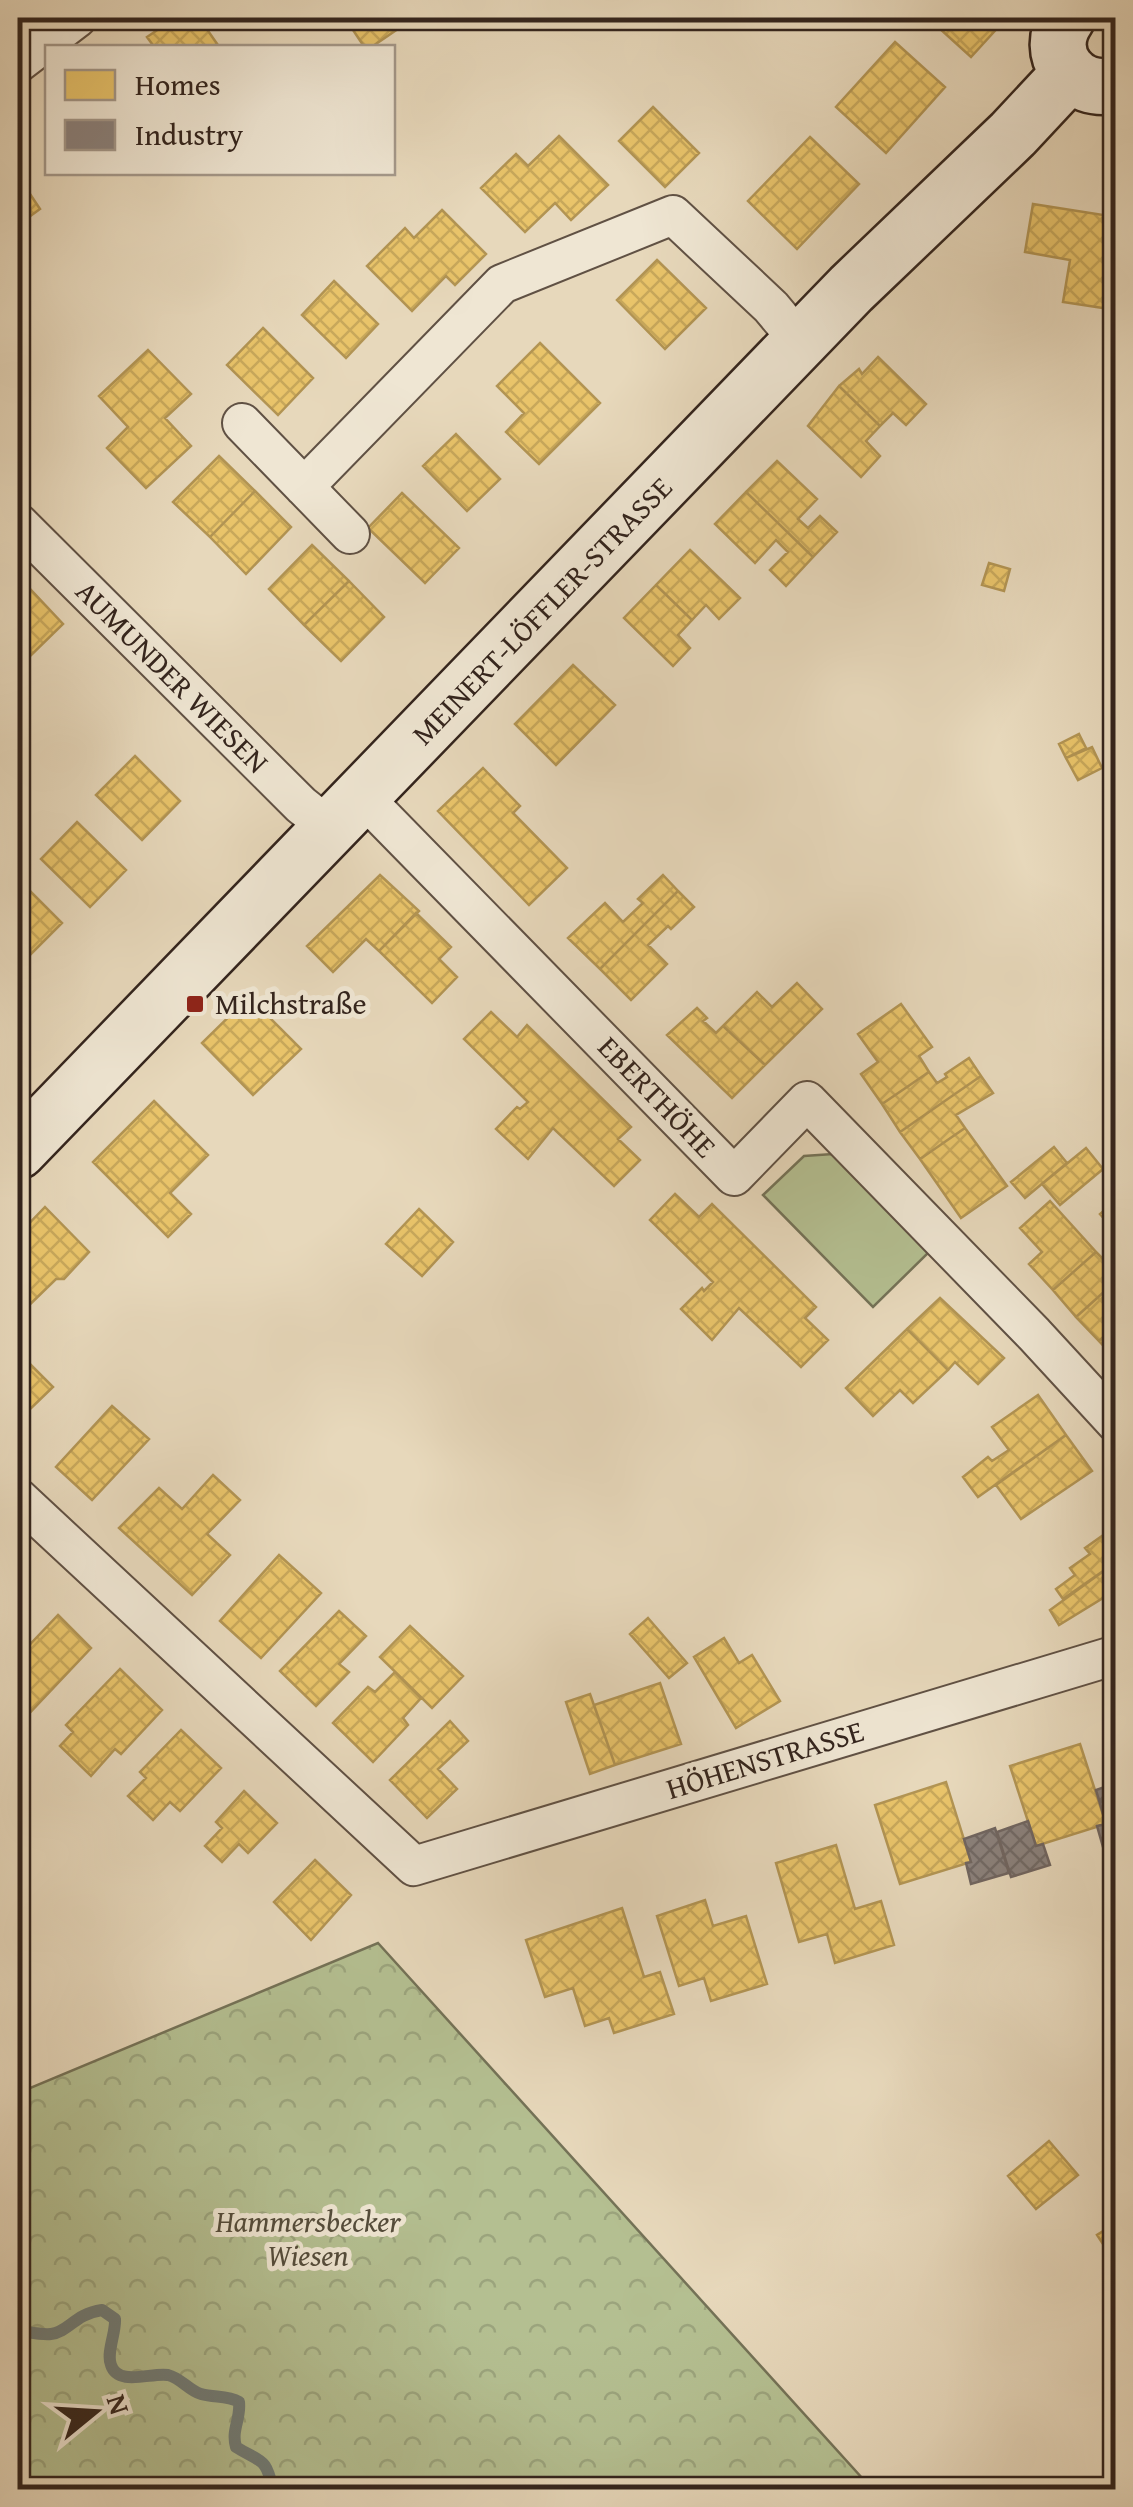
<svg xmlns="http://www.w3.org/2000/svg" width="1133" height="2507" font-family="'Gentium Book Plus',serif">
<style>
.green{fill:#b4bf91;stroke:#747257;stroke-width:2.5}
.forest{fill:url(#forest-crowns);stroke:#747257;stroke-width:2.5}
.homes{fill:url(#homes-cross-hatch);stroke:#b29453;stroke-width:2.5}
.industry{fill:url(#industry-cross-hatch);stroke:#706560;stroke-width:2.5}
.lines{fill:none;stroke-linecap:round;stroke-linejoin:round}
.stream{stroke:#707d79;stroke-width:12}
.street-casing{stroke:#605144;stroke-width:42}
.secondary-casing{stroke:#33241d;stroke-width:60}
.street{stroke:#efe6d3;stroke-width:38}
.secondary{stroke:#efe6d3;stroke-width:55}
.poi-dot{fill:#8f2418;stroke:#efe6d3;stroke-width:4}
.labels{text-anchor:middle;stroke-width:10;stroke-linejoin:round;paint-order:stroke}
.street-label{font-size:30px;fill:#33241d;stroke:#efe6d3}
.poi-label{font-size:30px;fill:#33241d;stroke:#efe6d3;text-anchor:start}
.park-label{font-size:30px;font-style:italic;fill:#534b3a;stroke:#efe6d3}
</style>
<defs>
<pattern id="forest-crowns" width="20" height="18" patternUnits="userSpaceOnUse" patternTransform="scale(2.5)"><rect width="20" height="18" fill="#b4bf91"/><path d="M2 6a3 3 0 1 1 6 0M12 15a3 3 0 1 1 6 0" fill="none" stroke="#9ba47d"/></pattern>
<pattern id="homes-cross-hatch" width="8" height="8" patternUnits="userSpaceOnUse" patternTransform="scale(2.5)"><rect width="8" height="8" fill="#e9c46a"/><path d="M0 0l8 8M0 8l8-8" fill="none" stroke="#c8a85b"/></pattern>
<pattern id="industry-cross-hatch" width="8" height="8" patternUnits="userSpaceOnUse" patternTransform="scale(2.5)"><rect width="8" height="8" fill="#8a817c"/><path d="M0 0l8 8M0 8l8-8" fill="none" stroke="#716965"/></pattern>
</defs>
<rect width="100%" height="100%" fill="#e7d8bb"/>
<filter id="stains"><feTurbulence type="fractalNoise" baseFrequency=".002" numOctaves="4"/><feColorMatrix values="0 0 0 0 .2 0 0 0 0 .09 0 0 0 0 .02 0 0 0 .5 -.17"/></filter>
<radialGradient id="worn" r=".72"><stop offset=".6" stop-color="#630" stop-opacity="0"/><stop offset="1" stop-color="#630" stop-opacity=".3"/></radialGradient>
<path class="green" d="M833,1154l95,99 -55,54 -110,-112 41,-39z"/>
<path class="forest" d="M378,1943l494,546h-854v-396z"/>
<path class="homes" d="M175,18h24l21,30h-65l-8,-11z
M345,18h69l-44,30h-5z
M928,18h70l5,4 -32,35z
M895,42l50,45 -59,66 -50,-46z
M653,107l46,46 -34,34 -46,-46z
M559,136l49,49 -37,35 -16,-17 -30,29 -44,-44 35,-34 12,12z
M810,137l49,47 -62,65 -49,-48z
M18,176l22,33 -22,16z
M1033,204l83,13v93l-53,-8 7,-42 -45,-8z
M442,210l44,44 -31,31 -9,-9 -34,35 -45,-45 38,-38 9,10z
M657,260l49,48 -41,41 -48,-49z
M334,281l44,43 -32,34 -44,-43z
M263,328l50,50 -35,37 -51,-50z
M540,343l60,60 -61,61 -33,-32 18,-19 -27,-27z
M148,350l43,44 -26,24 26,28 -45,42 -39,-40 21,-21 -29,-31z
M878,357l48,47 -20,21 -13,-12 -13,13 -41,-40 20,-17 3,5z
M839,386l41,40 -14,15 14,15 -19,21 -53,-51z
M456,434l44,45 -33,32 -44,-45z
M219,456l36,35 -45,46 -37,-35z
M777,461l40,38 -19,20 10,9 12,-12 17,16 -24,25 -67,-65z
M255,491l36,36 -45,47 -36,-37z
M746,492l67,65 -27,29 -16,-16 18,-18 -12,-12 -21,23 -40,-39z
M402,493l57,55 -34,35 -57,-55z
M312,545l37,36 -45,44 -35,-36z
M690,550l50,48 -21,21 -13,-14 -14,15 -36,-35z
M989,563l21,6 -6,22 -22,-6z
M18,576l45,48 -44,43 -1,-2z
M349,581l35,36 -43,44 -37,-36z
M656,585l36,35 -14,15 12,13 -17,18 -49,-48z
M573,665l42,40 -59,60 -41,-41z
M1079,734l7,14 -20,10 -7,-14z
M1092,747l10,21 -24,12 -12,-22z
M135,756l45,45 -38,39 -46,-45z
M483,768l37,38 -7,7 54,55 -38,37 -91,-94z
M77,822l49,48 -36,37 -49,-48z
M380,875l39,36 -40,40 -13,-12 -33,33 -26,-26z
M663,875l15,16 -78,78 -32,-31 37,-35 18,19 20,-19 -5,-4z
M18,879l44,44 -34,34 -10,-10z
M678,891l16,16 -23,22 -3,-3 -20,19 19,19 -36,36 -31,-31z
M416,913l35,34 -12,12 18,18 -25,26 -53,-52z
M797,983l25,26 -57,56 -42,-39 34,-34 15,15z
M249,997l52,52 -48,46 -51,-52z
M901,1004l31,43 -13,9 10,16 -47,32 -21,-30 17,-12 -20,-28z
M697,1008l10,10 -4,3 13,12 7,-7 42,39 -33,33 -65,-63z
M491,1012l26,25 10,-12 104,102 -13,12 22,21 -26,26 -61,-58 -25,31 -32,-30 21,-22 3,2 8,-7 -64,-63z
M969,1058l12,18 -81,56 -18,-28 47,-32 8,11 10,-6 -2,-3z
M981,1076l12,17 -37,22 9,13 -45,31 -20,-27z
M154,1101l54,54 -38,38 21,21 -23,23 -75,-75z
M965,1128l42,58 -46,32 -41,-59z
M1054,1147l13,16 -42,35 -14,-16z
M1086,1148l17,21 -43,36 -18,-21z
M675,1194l24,23 13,-13 104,103 -11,11 23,22 -27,27 -62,-59 -27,32 -31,-31 21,-21 2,3 9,-9 -63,-62z
M1116,1200v32l-16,-18z
M1050,1201l46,51 -43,38 -24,-26 13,-12 -22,-24z
M45,1207l44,45 -25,27h-8l-38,37v-81z
M419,1209l34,33 -31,34 -36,-32z
M1096,1252l12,12 8,-8v25l-40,36 -23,-27z
M1116,1281v45l-17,15 -23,-24z
M940,1298l64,60 -26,26 -23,-22 -7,8 -41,-41z
M1116,1326v33l-17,-18z
M907,1329l41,41 -35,33 -13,-13 -27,26 -27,-28z
M18,1352l35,35 -28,27 -7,-7z
M1038,1395l28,40 -88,62 -15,-20 25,-20 4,4 17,-11 -17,-23z
M112,1406l37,33 -57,61 -36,-33z
M1066,1435l26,36 -71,48 -25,-34z
M213,1475l27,25 -33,34 23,21 -38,40 -73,-67 40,-40 23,21z
M1116,1526v36l-53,37 -7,-10 19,-14 -5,-7 20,-14 -5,-6z
M279,1555l42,38 -60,65 -41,-37z
M1116,1562v28l-57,35 -9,-15z
M339,1611l27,25 -27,28 10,8 -33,34 -36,-35z
M58,1615l33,33 -67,71 -6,-6v-56z
M648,1618l39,45 -18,15 -39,-44z
M410,1626l53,50 -31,32 -52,-51z
M724,1638l15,25 13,-8 28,46 -44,27 -42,-71z
M120,1669l42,41 -41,44 -6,-5 -24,27 -31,-30 13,-14 -7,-7z
M395,1672l26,26 -18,20 5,7 -35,37 -40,-39 35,-36 7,5z
M660,1683l21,61 -66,21 -21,-60z
M590,1694l25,71 -25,9 -24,-72z
M450,1721l18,20 -30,28 19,20 -30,29 -37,-38z
M181,1730l40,38 -41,43 -10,-9 -17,18 -25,-24 18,-18 -6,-6z
M1080,1744l26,80 -70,22 -26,-80z
M946,1782l25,80 -71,22 -25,-79z
M244,1791l33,32 -29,30 -9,-9 -17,18 -17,-16 17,-18 -6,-6z
M836,1845l19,64 26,-8 13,44 -59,18 -8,-29 -28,8 -23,-79z
M315,1860l36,35 -40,45 -37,-38z
M705,1900l8,26 33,-10 21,68 -56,17 -7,-23 -25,8 -22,-70z
M622,1908l22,69 16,-5 14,42 -60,19 -5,-15 -24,8 -12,-38 -28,9 -19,-57z
M1049,2141l29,34 -42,34 -28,-33z
M1116,2223v41l-19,-29z"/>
<path class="industry" d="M1116,1783v68l-11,3 -8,-28 9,-2 -10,-34z
M1028,1821l8,25 7,-2 7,21 -39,12 -14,-45z
M995,1828l14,45 -38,11 -5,-21 5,-1 -7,-23z"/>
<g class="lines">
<path class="stream" d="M18,2331c10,1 23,4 33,3 18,-2 23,-20 51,-24l13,9c1,14 -9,34 -4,46 7,22 41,7 57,10 13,3 21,16 33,19 14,4 26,1 38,8 2,17 -8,28 -3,45 25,16 30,9 37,43"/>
<g class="street-casing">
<path id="street" d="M18,63l59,-45
M242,423l108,111
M304,487l198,-203 171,-69 98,92 30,36
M18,523l283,282 29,23
M362,796l372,380 73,-75 227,233 82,89
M18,1498l396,368 702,-211"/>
</g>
<g class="secondary-casing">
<path id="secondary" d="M1067,18c-25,36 7,77 49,67
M18,1151l833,-862 162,-155 56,-60"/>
</g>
<use href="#street" class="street"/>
<use href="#secondary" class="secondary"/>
</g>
<rect class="poi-dot" x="185" y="994" width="20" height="20" rx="5"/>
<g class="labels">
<g class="street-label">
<text transform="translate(542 611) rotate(-46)" y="10">MEINERT-LÖFFLER-STRASSE</text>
<text transform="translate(172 677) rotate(45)" y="10">AUMUNDER WIESEN</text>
<text transform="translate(657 1097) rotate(46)" y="10">EBERTHÖHE</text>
<text transform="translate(765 1760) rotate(-17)" y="10">HÖHENSTRASSE</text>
</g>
<g class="poi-label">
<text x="215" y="1014">Milchstraße</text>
</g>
<g class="park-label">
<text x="308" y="2232">Hammersbecker<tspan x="308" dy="34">Wiesen</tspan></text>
</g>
</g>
<rect width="1133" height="2507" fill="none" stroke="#e7d8bb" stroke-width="60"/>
<rect x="20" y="20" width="1093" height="2467" fill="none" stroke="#33241d" stroke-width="5"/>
<rect x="30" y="30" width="1073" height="2447" fill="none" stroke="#33241d" stroke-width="2.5"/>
<rect x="45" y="45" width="350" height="130" fill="#efe6d3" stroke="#a4988a" stroke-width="2.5"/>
<rect x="65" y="70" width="50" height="30" fill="#e9c46a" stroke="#a4988a" stroke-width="2.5"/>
<text x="135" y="95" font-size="30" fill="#33241d">Homes</text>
<rect x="65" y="120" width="50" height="30" fill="#8a817c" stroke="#a4988a" stroke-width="2.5"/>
<text x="135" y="145" font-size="30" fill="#33241d">Industry</text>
<g transform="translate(95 2412) rotate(72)" stroke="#efe6d3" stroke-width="8" paint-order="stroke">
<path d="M0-8L18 38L0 25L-18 38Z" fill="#33241d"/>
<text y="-15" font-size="28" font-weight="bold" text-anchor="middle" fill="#33241d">N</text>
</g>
<rect width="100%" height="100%" filter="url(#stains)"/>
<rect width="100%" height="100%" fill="url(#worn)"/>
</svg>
